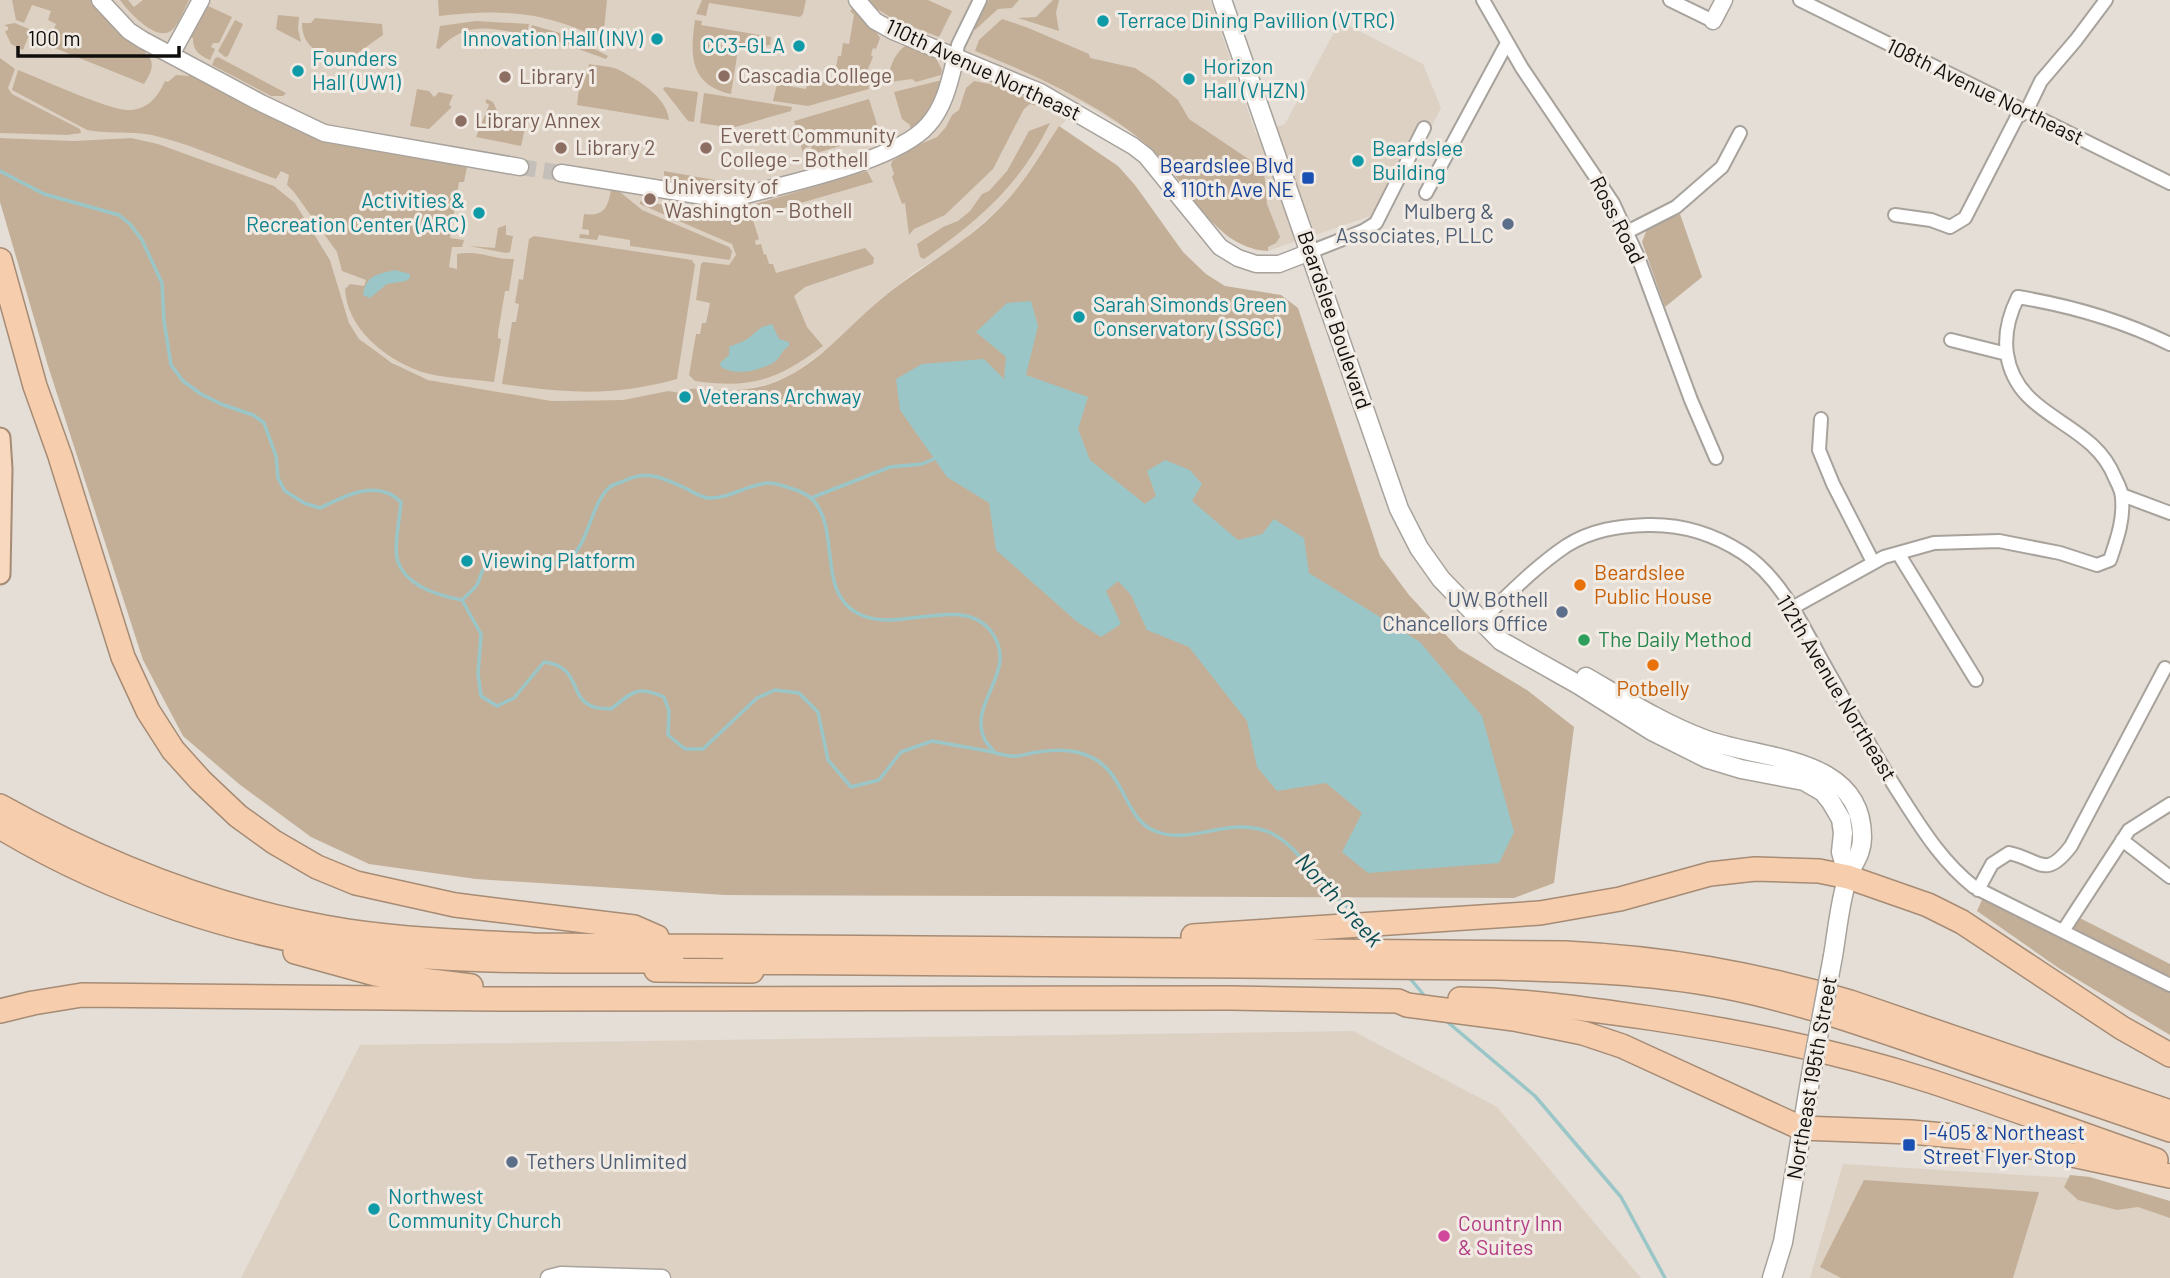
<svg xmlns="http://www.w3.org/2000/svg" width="2170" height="1278" font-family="Barlow,sans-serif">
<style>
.built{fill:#ddd1c4}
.green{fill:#c3af97}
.water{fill:#9bc6c8}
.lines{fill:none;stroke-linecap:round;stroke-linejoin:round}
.stream{stroke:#9bc6c8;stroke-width:3.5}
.tertiary-tunnel{stroke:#c4bfb8;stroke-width:16;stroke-dasharray:16 8;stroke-linecap:butt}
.minor-casing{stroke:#a8a29c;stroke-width:16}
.tertiary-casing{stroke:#a8a29c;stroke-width:19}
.secondary-casing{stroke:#a8a29c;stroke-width:21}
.trunk-casing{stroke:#a68b75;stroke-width:23}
.motorway-casing{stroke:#a68b75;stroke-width:26}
.minor{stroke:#fff;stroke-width:12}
.tertiary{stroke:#fff;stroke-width:16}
.secondary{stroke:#fff;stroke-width:18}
.trunk{stroke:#f8d8be;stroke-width:19}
.motorway{stroke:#f6ceae;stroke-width:23}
.secondary-bridge-casing{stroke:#a8a29c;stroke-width:21;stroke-linecap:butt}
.secondary-bridge{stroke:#fff;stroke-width:18}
.culture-dot{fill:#0f9aa8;stroke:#f1ebe4;stroke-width:2.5}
.education-dot{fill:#8d6e63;stroke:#f1ebe4;stroke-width:2.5}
.transit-dot{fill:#1a4fb4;stroke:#f1ebe4;stroke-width:2.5}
.service-dot{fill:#5c6f8a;stroke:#f1ebe4;stroke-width:2.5}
.food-dot{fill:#e8710a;stroke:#f1ebe4;stroke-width:2.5}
.leisure-dot{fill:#2e9e5b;stroke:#f1ebe4;stroke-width:2.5}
.hotel-dot{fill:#d1479c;stroke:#f1ebe4;stroke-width:2.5}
.labels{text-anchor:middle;stroke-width:6;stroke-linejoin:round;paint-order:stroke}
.culture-label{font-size:21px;fill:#0d838f;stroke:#f1ebe4;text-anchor:start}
.street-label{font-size:21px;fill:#100e0c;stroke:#f1ebe4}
.education-label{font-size:21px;fill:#785e54;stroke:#f1ebe4;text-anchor:start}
.transit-label{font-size:21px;fill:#164399;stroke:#f1ebe4;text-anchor:end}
.service-label{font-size:21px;fill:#4e5e75;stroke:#f1ebe4;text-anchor:end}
.food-label{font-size:21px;fill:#c56008;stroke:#f1ebe4;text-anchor:start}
.leisure-label{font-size:21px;fill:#27864d;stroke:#f1ebe4;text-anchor:start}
.hotel-label{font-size:21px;fill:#b23c85;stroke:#f1ebe4;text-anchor:start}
.water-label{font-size:23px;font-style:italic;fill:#0f4e52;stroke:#f1ebe4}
</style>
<rect width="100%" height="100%" fill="#e4ded6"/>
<path class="built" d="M0,0h1210l46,134 29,-10 55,-103 83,43 18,44 -60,116 -13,-7 -100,34 -13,-1 -28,-13 -79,-91 -16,-13 -51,-31 -5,9 -17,16 -46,68 -15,15 -43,37 -42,26 -36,29 -40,40 -46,33 -22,9 -23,5 -26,2 -31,12h-8l-13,-12 -45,9 -71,1 -124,-21 -18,-7 -35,-21 -16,-13 -10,-16 -19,-64 -35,-56 -21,-17 -116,-42 -27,-6 -57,3 -74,-3z
M1353,1031l144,76 144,171h-1400l119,-233z
M1843,1164l229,14 98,31v69h-360z"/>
<path class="green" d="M12,0h82l25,33 27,17 -1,3c12,9 6,20 -1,31l-97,-39 9,-21 -8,-4 3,-9 -19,-6 -8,18 -8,-3z
M120,0h8l6,7 9,-7h46c-5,9 -9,22 -16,29 -15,16 -45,-18 -53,-29z
M438,0h169l-4,40c-59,-29 -100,-31 -164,-24z
M702,0h104l-3,14 -3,3 -91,-14 -3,13 -10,-2z
M862,0h66l24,11 -13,26 -42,-16z
M989,0h30l-7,8 -14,1 -23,21 -2,-3z
M1053,0h6l-3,13 3,18 -41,-13 18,-1z
M206,5l26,12 -13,26h-6l-2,4 4,2 -5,11c-11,-5 -17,-9 -17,-22l-4,-1z
M852,9l23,21 5,8 -4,11 -3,-1 -2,7 2,2 -6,14 2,18 -61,17 -35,-5 4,-17 29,5 2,-9 25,4 5,-28h3l2,-13 6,1 5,-29 -4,-4z
M278,15l21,2 -1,12 3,13 -25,-13z
M315,18l67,6 1,11 -41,29c-20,-10 -40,-15 -40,-41h9z
M1002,19l24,8 63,27 1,4 45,10 20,13 23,19 11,19 64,43 10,-3 4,45 13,33 -4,6 -8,4v4c-49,-3 -73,-53 -102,-87 -43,-50 -130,-89 -191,-113l4,-11z
M235,20l8,4 -15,32 -3,1 -7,-6z
M695,20l7,1 -1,4 70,12 -1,8h-3l-1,2 -27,-4 -8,51c-42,-9 -41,-40 -36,-74z
M476,21l53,3 -2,11c-35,-7 -61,-15 -88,14l-3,-1 4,-22z
M15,23l16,7 -8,20 -12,-6 -6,-13 3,-1v-3l-4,-2z
M532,25l38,11 38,20 -2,3 -47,-17 -29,-6z
M905,46h5l25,10 7,14 -1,5 -25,7 -4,-3 -22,3c-3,-12 5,-29 15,-36z
M218,57l68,36 -3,3h-12l-59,-31 3,-7z
M0,58l15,11 -7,19 4,6 68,35 1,4 -14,2 -67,-2z
M589,64c10,2 24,2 32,7 17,9 46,26 48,49l-92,-15 4,-35 7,2z
M18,70c21,8 95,42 112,40 19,-1 28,-14 35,-29l3,1 8,-7 13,1 1,-3 125,63 145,26 7,5 -3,15h-5l-9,56 14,2 -2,7h-10l-3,20 8,2v-15c25,-4 36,6 57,5l-5,32h-4l-7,42v5l3,1 -7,43c-21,-3 -57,-4 -75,-11 -35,-13 -72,-43 -74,-82l5,-5 14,2 2,-6 -24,-9 -5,-19 -43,-60 -7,-7 2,-10 -8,-4 -5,8c-39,-14 -85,-35 -124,-44 -23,-4 -44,-1 -65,-5l-75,-40z
M938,81h4c-6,16 -14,42 -32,47v-3l-8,-6 -8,-27z
M974,81l40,8 31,16 -3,2 -12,-3 -6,5 -31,60 -48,46 -31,14 -5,6 -4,-32 -3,1 -10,-27 2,-3 -3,-9 1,-4 26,-16 19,-8 9,-10 6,-12 7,-5 7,-22z
M665,87l33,5 -4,30 -6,-1 -25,-32z
M417,89l12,2 5,6 5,-5 14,3 -4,10 3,2 -23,22 -19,-3z
M704,93l88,14 -1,4 -59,17 -32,-5z
M487,99l6,3 11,23 7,1 16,-7 -6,27 -45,-9 13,-32 -4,-3z
M869,99l11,35 -67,20 -2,-8 -6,2 2,8 -3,1 -10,-36z
M1050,123c-30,62 -71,97 -126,136l-4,-2 -3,-13 26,-17 15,-6 12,-10 12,-17 7,-3 18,-20 22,-40z
M1059,126l59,40 17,19 48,67 23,22 19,12 56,9 17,13 82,248 29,39 50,54 68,41 47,37 -20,156 -40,15 -789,-3 -249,-16 -107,-15 -58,-27 -72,-53 -56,-48 -40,-76 -94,-291 -49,-167v-64l74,3 57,-3 27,6 116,42 21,17 35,57 19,63 10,16 33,24 36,17 124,21 71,-1 45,-9 12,2v5l6,4 5,-4 -3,-6 2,-3c9,-1 18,1 27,1 17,1 37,-1 53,-6 46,-16 74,-54 110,-84 38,-32 84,-55 119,-91 24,-24 41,-54 60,-83z
M664,171l62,11 19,-3 3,8c-21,6 -68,3 -84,-12z
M867,171l6,11 -114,33 -3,-11z
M611,190l9,2 22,18 87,37 3,4 -2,9 -100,-14v-6l-31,-5 -2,5 -18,-2 1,-4 9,1v-5l-7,-1 2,-15c20,3 24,-7 27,-24z
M640,201l63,10 2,1 -33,6 -32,-14z
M751,204l4,12 -3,1 7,22 -4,2 1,4 5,-1 3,11 2,-1 3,10h4l3,9 89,-25 9,10 -1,6 -68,23 -11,9 13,31 16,19c-46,34 -71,43 -128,35l-6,-6 7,-41h4l2,-11h4l4,-20 -14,-3 5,-36 2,-2 26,3 7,-10 -4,-11 -53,-23 38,-7 12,-7z
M1680,214l22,63 -37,30 -23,-65 5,-13z
M506,225v10l7,1 -3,16 -4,1 -37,-7 26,2 3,-20z
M534,236l158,24 3,5 -18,114c-65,18 -110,14 -175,5l10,-62h4l3,-18 -4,-1 4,-24 4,1 6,-41z
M1985,893l78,38 11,-16 96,49v71l-110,-66 -83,-58z
M2070,1175l20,2 80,24v17l-32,-11 -21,3 -39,-10 -14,-13z
M1864,1180l175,12 -26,86h-172l-21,-11z"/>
<path class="water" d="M395,270l15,4v4l-4,3 -19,3 -17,14 -7,-3c3,-20 15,-21 32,-25z
M1031,301l7,25 -12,49 62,22 -10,32 12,31 55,44 11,-8 -9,-25 18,-11 25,10 12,14 -10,17 46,39 24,-6 12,-15 30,19 5,35 111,69 62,74 32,116 -15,31 -131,10 -26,-21 20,-39 -36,-30 -49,8 -20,-24 -10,-46 -58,-74 -42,-17 -16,-35 -13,-14 -12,10 15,33 -20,13 -25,-16 -80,-71 -7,-47 -42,-26 -47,-67 -4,-31 26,-15 62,-5 20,20 2,-22 -30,-25 31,-29z
M772,324l7,15 10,3v4c-8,4 -8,12 -16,17 -15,8 -37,13 -52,4l-1,-4 9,-8v-8l17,-7 16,-13z"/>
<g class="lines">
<path class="stream" d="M0,171l44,23 75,21 11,9 12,16 20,43 2,38 7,44 12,16 18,13 20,10 32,11 11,8 12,33 2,22 7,13 19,12 16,5c25,-12 57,-30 81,-6 -1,16 -8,46 -3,60 9,25 42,34 64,38 5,-5 11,-10 15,-15 3,-6 4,-15 9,-19 19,-20 54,3 77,-4 25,-8 26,-58 47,-75 3,-3 10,-4 14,-6 24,-12 42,-2 65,9 5,3 13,7 19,8 22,1 40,-14 61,-15 7,0 14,3 21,5 7,2 17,6 23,12 28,30 3,93 46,114 39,20 102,-20 131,16 32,41 -24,72 -5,110 3,5 7,9 10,13 7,1 15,4 21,3 5,0 11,-2 16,-3 14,-3 34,-4 48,0 47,12 41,65 75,78 24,10 48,0 73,-3 54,-7 67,26 99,60 9,11 21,18 31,29
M811,498l79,-31 32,-3 12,-5
M462,600l19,34 -3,40 3,22 16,10 17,-8 30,-36c39,5 23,36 50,45 5,2 12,1 17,2 22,-17 25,-24 53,-12l5,14 -1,24 17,14h18l54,-51 18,-8 24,3 19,19 10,48 23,27 28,-7 22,-28 31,-11 61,11
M1408,976l20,24
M1444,1019l91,77 86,101 44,81"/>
<path class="tertiary-tunnel" d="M520,167l41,6"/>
<g class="minor-casing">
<path id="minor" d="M1483,0l39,68 91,135 25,54 53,143 25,58
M1670,0l43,21
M1800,0l370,183
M956,56l2,-11 22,-45
M1426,193l81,-150
M1895,215l36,5 19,7 15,-9 52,-101 9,-5 15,-31 35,-41 30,-40
M1627,232l49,-25 46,-40 18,-34
M1310,252l53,-21 13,-8 48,-95
M1951,340l56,14
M1821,419l-2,31 14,34 40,78
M2122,495l48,18
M1898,553l78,127
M1792,608l92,-51 50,-14 65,-2 61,12 37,12 13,-5c7,-21 14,-40 12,-62 0,-7 -4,-14 -7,-20 -23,-59 -98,-58 -108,-124 -3,-20 2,-39 11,-57 54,9 103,23 152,47
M1482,620c27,-26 53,-53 84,-74 25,-16 52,-20 81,-21 34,-1 67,9 96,28 36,23 58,69 78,106 27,48 53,96 83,142 21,33 40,62 70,86l196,98
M2122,840l48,37
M1978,890l14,-26 17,-11c32,7 36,27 62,-7l94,-178
M2063,931l66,-101 41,-26"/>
</g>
<g class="tertiary-casing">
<path id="tertiary" d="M100,0l29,31 14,9 118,63 63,30 196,34
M857,0l18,21 18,10 147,61 93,54 13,10 74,91 18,11 18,6h23l31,-12
M1713,21l11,-21
M171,55l30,-55
M561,173l161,26 12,-1c50,-14 162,-36 194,-73 17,-19 22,-45 28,-69
M549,1278l12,-3 101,3"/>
</g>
<g class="secondary-casing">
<path id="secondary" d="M1222,0l177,509 20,39 22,31 60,62 78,44 73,46 56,28 33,10 63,12 19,11 8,10 10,17 2,14 -2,19 7,25
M1586,677c38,22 77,47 118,62 55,21 159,16 158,99 0,16 -9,25 -14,39 -8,22 -11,56 -15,79
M1772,1278l11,-36 29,-173"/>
</g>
<g class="trunk-casing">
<path id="trunk" d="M0,438l2,31 -2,105"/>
</g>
<g class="motorway-casing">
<path id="motorway" d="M0,260l35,126 25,70 63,201 25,54 25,39 28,31 37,35 36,26 43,25 39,16 99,22 179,22 23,10
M0,806c108,60 225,106 348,125 62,9 123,11 185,14l1032,8c101,5 188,20 285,49l320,110
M0,827c110,66 242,111 370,125 100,11 201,9 302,9
M1193,936l347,-23 80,-14 90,-25 45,-5 64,2 29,6 80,28 34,17 160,106 48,27
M295,952l80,22 96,12
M734,962l765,6c74,2 149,4 222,18 78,15 153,42 228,68 74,26 148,50 221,76
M656,970l96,1
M1460,999c64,1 127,10 190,19 94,14 190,34 280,63 76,25 151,53 226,79
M0,1011l33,-8 49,-8 416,4 732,-1 168,3 9,4 107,14 69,14 39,13 179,82 110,4 64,6 69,11 126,27"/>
</g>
<use href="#minor" class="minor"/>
<use href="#tertiary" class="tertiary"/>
<use href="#secondary" class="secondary"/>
<use href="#trunk" class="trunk"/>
<use href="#motorway" class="motorway"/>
<g class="secondary-bridge-casing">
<path id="secondary-bridge" d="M1812,1069l21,-113"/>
</g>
<use href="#secondary-bridge" class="secondary-bridge"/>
</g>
<g class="culture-dot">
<circle cx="1103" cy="21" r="7"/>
<circle cx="657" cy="39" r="7"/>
<circle cx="799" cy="46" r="7"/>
<circle cx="298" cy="71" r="7"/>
<circle cx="1189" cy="79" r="7"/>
<circle cx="1358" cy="161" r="7"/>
<circle cx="479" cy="213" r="7"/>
<circle cx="1079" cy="317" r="7"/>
<circle cx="685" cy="397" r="7"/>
<circle cx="467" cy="561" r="7"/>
<circle cx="374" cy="1209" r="7"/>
</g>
<g class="education-dot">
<circle cx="724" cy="76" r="7"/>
<circle cx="505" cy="77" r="7"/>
<circle cx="461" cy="121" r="7"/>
<circle cx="561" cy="148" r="7"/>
<circle cx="706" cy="148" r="7"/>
<circle cx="650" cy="199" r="7"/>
</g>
<g class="transit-dot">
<rect x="1301" y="171" width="14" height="14" rx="3.5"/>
<rect x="1902" y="1138" width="14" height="14" rx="3.5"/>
</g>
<g class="service-dot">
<circle cx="1508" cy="224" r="7"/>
<circle cx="1562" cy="612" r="7"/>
<circle cx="512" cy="1162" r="7"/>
</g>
<g class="food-dot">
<circle cx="1580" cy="585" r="7"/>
<circle cx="1653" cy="665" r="7"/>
</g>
<circle class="leisure-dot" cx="1584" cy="640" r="7"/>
<circle class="hotel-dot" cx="1444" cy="1236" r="7"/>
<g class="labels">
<g class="culture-label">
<text x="1117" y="28">Terrace Dining Pavillion (VTRC)</text>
<text x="643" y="46" text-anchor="end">Innovation Hall (INV)</text>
<text x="785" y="53" text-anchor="end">CC3-GLA</text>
<text x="312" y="66">Founders<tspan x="312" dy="24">Hall (UW1)</tspan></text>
<text x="1203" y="74">Horizon<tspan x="1203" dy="24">Hall (VHZN)</tspan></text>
<text x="1372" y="156">Beardslee<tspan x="1372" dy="24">Building</tspan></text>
<text x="465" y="208" text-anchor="end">Activities &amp;<tspan x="465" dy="24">Recreation Center (ARC)</tspan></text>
<text x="1093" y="312">Sarah Simonds Green<tspan x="1093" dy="24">Conservatory (SSGC)</tspan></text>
<text x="699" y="404">Veterans Archway</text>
<text x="481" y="568">Viewing Platform</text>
<text x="388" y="1204">Northwest<tspan x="388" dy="24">Community Church</tspan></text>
</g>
<g class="street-label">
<text transform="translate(983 70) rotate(25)" y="7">110th Avenue Northeast</text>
<text transform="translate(1985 92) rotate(26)" y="7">108th Avenue Northeast</text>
<text transform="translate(1617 220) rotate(63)" y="7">Ross Road</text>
<text transform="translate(1334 320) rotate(71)" y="7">Beardslee Boulevard</text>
<text transform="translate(1836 688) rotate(59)" y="7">112th Avenue Northeast</text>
<text transform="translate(1812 1078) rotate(-80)" y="7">Northeast 195th Street</text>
</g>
<g class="education-label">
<text x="738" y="83">Cascadia College</text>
<text x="519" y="84">Library 1</text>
<text x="475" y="128">Library Annex</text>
<text x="720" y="143">Everett Community<tspan x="720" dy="24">College - Bothell</tspan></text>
<text x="575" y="155">Library 2</text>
<text x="664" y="194">University of<tspan x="664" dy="24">Washington - Bothell</tspan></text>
</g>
<g class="transit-label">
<text x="1294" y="173">Beardslee Blvd<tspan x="1294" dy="24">&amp; 110th Ave NE</tspan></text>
<text x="1923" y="1140" text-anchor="start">I-405 &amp; Northeast<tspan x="1923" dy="24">Street Flyer Stop</tspan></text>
</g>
<g class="service-label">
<text x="1494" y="219">Mulberg &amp;<tspan x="1494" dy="24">Associates, PLLC</tspan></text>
<text x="1548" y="607">UW Bothell<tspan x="1548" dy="24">Chancellors Office</tspan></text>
<text x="526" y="1169" text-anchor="start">Tethers Unlimited</text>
</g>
<g class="food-label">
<text x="1594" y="580">Beardslee<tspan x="1594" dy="24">Public House</tspan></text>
<text x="1653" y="696" text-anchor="middle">Potbelly</text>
</g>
<g class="leisure-label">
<text x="1598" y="647">The Daily Method</text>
</g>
<g class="hotel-label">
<text x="1458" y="1231">Country Inn<tspan x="1458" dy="24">&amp; Suites</tspan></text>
</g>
<g class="water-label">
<text transform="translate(1339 900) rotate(48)" y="8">North Creek</text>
</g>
</g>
<path d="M18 46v10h161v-10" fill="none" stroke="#100e0c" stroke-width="3.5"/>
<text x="28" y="46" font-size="21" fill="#100e0c" stroke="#f1ebe4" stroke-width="5" paint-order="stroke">100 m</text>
</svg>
